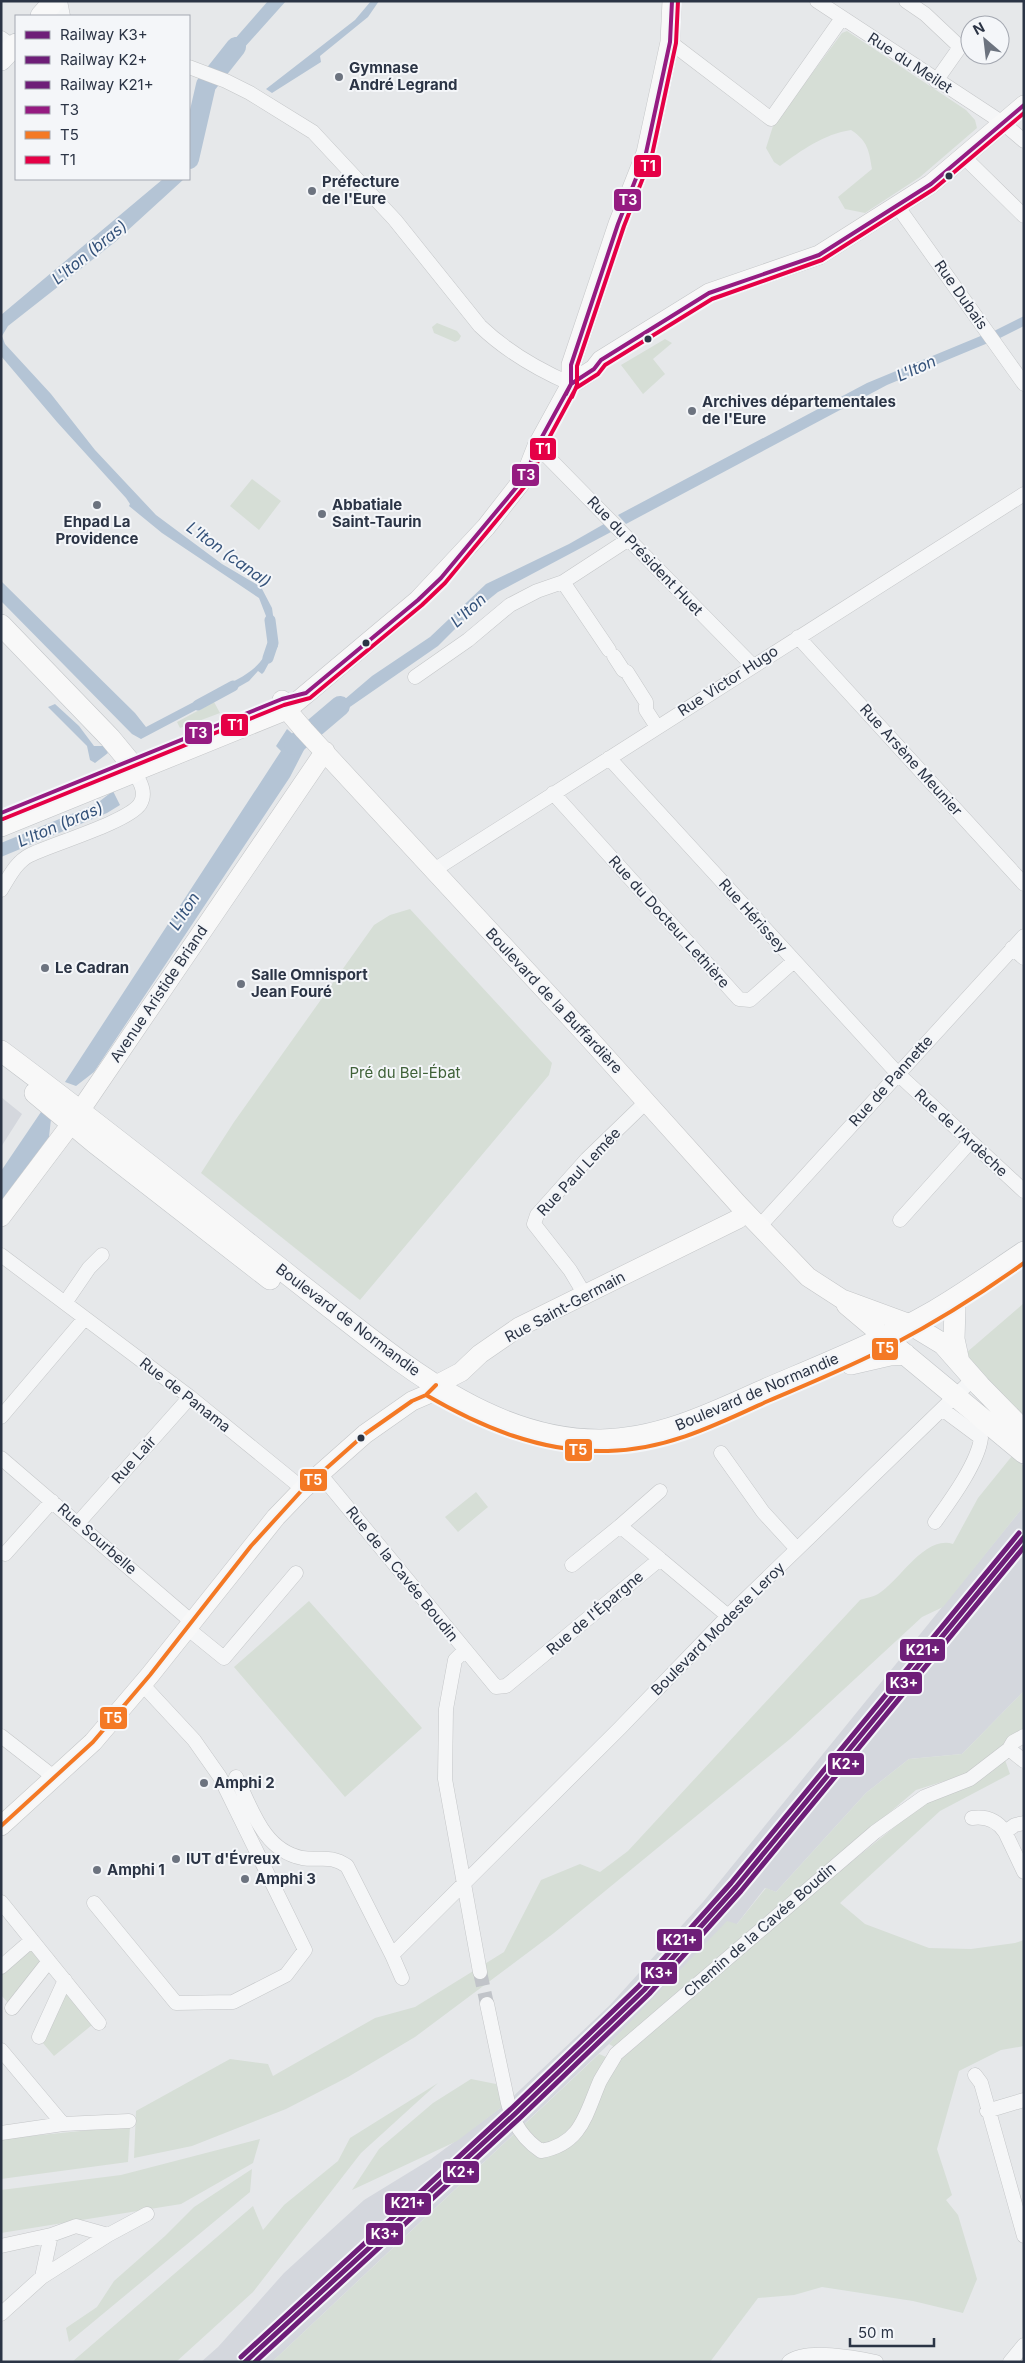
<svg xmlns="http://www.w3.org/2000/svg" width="1025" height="2363" font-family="Inter,sans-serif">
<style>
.built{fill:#d4d7dd}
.green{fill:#d6ded6}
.water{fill:#b4c4d5}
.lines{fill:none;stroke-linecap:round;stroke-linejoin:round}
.canal{stroke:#b4c4d5;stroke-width:11}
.river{stroke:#b4c4d5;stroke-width:20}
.street-tunnel{stroke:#c1c4c9;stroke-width:14;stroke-dasharray:14 7;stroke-linecap:butt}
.street-casing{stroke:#c4c6c8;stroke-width:15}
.secondary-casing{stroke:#c4c6c8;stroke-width:20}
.primary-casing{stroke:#c2c5c8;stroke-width:22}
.street{stroke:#f5f6f7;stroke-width:14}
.secondary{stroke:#f8f8f8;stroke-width:19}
.primary{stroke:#f8f8f8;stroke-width:21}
.bus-1-casing{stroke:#f4f6f9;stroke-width:8}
.bus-2-casing{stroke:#f4f6f9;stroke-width:8}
.bus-3-casing{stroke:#f4f6f9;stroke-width:8}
.bus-1{stroke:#951b81;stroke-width:4}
.bus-2{stroke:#f47925;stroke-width:4}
.bus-3{stroke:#e50046;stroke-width:4}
.rail-1-casing{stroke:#f4f6f9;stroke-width:9}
.rail-2-casing{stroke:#f4f6f9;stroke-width:9}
.rail-3-casing{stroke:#f4f6f9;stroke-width:9}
.rail-1{stroke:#6e1e78;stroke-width:5}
.rail-2{stroke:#6e1e78;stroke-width:5}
.rail-3{stroke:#6e1e78;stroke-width:5}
.poi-dot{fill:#6c737f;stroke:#f4f6f9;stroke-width:2}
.bus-dot{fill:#2b3445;stroke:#f4f6f9;stroke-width:2}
.labels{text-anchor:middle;stroke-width:4;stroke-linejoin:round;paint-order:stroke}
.street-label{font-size:15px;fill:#2b3445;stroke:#f4f6f9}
.poi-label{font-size:15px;font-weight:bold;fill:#2b3445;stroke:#f4f6f9;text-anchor:start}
.park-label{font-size:15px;fill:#3f6138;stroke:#f4f6f9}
.water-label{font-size:16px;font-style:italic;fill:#34527a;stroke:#f4f6f9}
.line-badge{stroke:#f4f6f9;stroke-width:2}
.badge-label{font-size:14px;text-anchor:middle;font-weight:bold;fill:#fff}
</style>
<rect width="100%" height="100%" fill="#e6e8ea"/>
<path class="built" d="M1,1097l21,17 -21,33z
M1024,1506v185l-62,63 -53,5 -43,34 -90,99 -11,-4 -28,36 -74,66 -54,54 -337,318h-71l17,-15 66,-74 80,-73 67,-41 72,-53 107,-101 93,-103z"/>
<path class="green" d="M847,31l119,79 9,10 2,8 -57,49 -55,36 -20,-4 -7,-12 34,-28c-3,-18 -4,-28 -21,-39 -27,4 -49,20 -71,36l-6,-4 -8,-14 7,-22 69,-93z
M437,323l20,8 4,5 -2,4 -4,2 -21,-9 -2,-6z
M665,339l7,4 -19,16 12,15 -22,20 -22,-29z
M252,479l29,22 -22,29 -29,-24z
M214,702l6,11 -40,15 -3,-6z
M410,909l142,154 -3,12 -189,225 -159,-127 33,-51 140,-197 16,-10z
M1024,1303v115l-29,-25 -29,-40z
M1012,1456l12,10v40l-81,101 -21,10 -132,122 -236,194 -139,104 -67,40 -62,32 -94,37 -58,12 2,-47 94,-52 38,5 5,12 102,-58 40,-11 89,-55 37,-72 39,-16 20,8 28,-21 232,-251c5,-2 13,-3 18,-6 21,-12 46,-59 75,-50l25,-46z
M476,1492l12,15 -30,25 -13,-15z
M309,1601l113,127 -77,69 -111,-130z
M1024,1691v41l-51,40 -57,18 -302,257 -5,-3 118,-123 10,3 29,-36 10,4 90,-99 43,-34 53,-5z
M1005,1760l5,14 -70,37 -100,92 25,21 64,24 42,1 44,-6 9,-3v106l-23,4 -42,21 -22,78 15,46 -6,5 12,15 19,64 -14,34 -50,-12 -91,-14 -28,8 -36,3 -48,64h-438l327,-308 19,8 192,-167 117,-94z
M29,1950h2l12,14 -33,41 -9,-10v-20z
M66,1993l26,32 -38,31 -12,-14z
M471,2079l25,5 7,22 -46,35 -105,49 27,-41 54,-46z
M438,2083l-77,70 -108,139 -77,70h-104l181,-156 10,24 21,-25 54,-44 12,-23z
M130,2126l-2,36 -127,17v-40z
M260,2139l-7,24 -72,41 -180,29v-43l120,-15z
M252,2169l-2,23 -181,150 -3,-14 31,-21 17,-26 51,-45 29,-29z"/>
<path class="water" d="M268,1h18l-61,68 -13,-4z
M371,1h8l-11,16 -48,39 1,6 -49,31 -6,-4 89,-69z
M198,82l15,6 -8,18 -7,27 -9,-6z
M163,179h21l-69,63 -107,84 -6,10 3,8 46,50 44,56 61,65 66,49 39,23 11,21 4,28 -8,-4 -2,-16 -7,-18 -97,-65 -33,-27 1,-2 -4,-6 -69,-76 -56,-66v-41z
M1024,316v10l-24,12 -6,-7z
M983,335l5,8 -101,42 -261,139 -8,-9 249,-132z
M604,524l7,8 -113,60 -30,24 -30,30 -104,72 -12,9 -7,-7 23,-15 34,-29 58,-39 56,-53 83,-40z
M1,581l134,132 11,14 63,-33 4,7 -72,38 -9,-5 -131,-133z
M268,641l10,5 -14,26 -2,2 -4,-3 -9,10 -28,16 -4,-7c22,-12 50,-22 51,-49z
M55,704l24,22 15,20h10l4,7 -13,10 -5,-3 -3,-14 -39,-39z
M287,729l19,17 -16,31 -196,295 -18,14 -11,-4 216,-331 -5,-5z
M113,791l7,14 -13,8 -106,44v-14l95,-39z
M43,1109l8,10 -2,18 -48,64v-30z"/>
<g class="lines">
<path class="canal" d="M268,658l5,-15 -3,-23
M198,705l35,-19"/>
<path class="river" d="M189,159l17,-74 30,-38
M294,745l46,-39"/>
<path class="street-tunnel" d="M480,1972l7,32"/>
<g class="street-casing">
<path id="street" d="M60,1l3,15
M817,1l186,122 21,18
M906,1l19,13 35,33 -24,34
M1,38l13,9
M670,42l101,77 71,-101
M189,67l37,14 24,12 63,39 82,88 85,106c25,24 59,44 91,58
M964,157l60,59
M898,207l126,177
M537,446l216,220
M563,582l46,68
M798,637l226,247
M614,656l9,14 4,2 19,30v8l11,17
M415,677l53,-37 42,-35 27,-14 26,-9 66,-43
M609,758l289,316 126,117
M553,793l186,206 11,1 44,-39
M434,870l590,-376
M1,890c8,-13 15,-28 29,-35 22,-11 98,-33 110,-51 7,-11 0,-23 -6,-32
M1012,948l12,10
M900,1220l70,-78
M759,1227l265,-291
M1,1255l189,142 113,92
M585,1295l-15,-25 -36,-46 3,-9 50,-56 59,-57
M65,1303l24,-35 13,-13
M1,1417l84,-99
M721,1453l42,59 34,37
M1,1458l191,164
M320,1474l176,213 10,-1 154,-127 68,57
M660,1491l-40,35 40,33
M79,1522l111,-125
M935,1522c15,-21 43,-59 46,-84l-39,-29
M5,1554l47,-53
M572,1565l48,-39
M187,1628l37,30 72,-85
M465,1650l-10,10 -9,49 -1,70 35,193
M1,1736l54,42
M1009,1749l15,12
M236,1777c16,32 27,73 66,81 18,3 28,-4 45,8l45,89
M972,1818c14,-2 25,2 33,14
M1024,1823l-9,2 -10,7 19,40
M1,1902l98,121
M94,1903l82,100 57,-1 53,-27 19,-25 -85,-173 -26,-37 -52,-56
M1,1967l31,-27
M402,1978l-10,-23 228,-227 108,-112 245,-237
M487,2004l21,99c5,21 15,36 33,48 41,-7 45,-38 59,-70 5,-9 11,-18 16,-27l259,-222 49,-35 46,-18 39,-30 4,-7 11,-6
M12,2008l37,-47
M39,2037l26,-57
M1,2050l62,74
M975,2075l6,8 43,153
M987,2111l37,-11
M1,2133l62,-9 66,-3
M1,2246l50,-11 25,-9 32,9
M42,2277l9,-42
M1,2314l41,-37 66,-42 39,-21
M789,2362c17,-14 67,-4 87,0
M1010,2362l14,-17"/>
</g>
<g class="secondary-casing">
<path id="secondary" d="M571,384l23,-15 7,-9 108,-67 110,-38 112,-71 93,-79
M282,700l5,10 17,20 283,306 151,168 70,73 34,22 68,25
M134,772l153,-62 131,-110 68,-73 39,-50 12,-31 34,-62v-19l47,-141 28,-71 24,-111 2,-41
M1,1217l70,-93 254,-373
M846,1305l38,32
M1,1826l92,-84 57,-67 126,-158 27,-28 62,-55 47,-33 14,-6 10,-10 25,-13 19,-18 39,-27 219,-108 7,-7"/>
</g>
<g class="primary-casing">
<path id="primary" d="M41,16l13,-15
M1,60l15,-16
M1,625l109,113 19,23 5,11 -133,54
M1,1051c79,59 155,119 232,180 36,29 72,57 108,85 75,59 160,125 260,124 59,-1 112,-27 165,-51 56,-24 114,-47 168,-78 31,-18 60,-39 90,-59
M35,1093l60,50 175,136
M955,1308l-1,31 5,23
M910,1324l33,20 37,42 44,45
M884,1337l140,116
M851,1364l39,-9 15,-1"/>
</g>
<use href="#street" class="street"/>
<use href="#secondary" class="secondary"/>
<use href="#primary" class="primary"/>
<g class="bus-1-casing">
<path id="bus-1" d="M566,394l5,-10v-19l47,-141 28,-71 24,-111 2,-41
M1,813l281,-114 24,-6 112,-93 23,-22 84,-101 12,-31 34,-62 23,-15 7,-9 108,-67 110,-38 112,-71 93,-79"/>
</g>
<g class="bus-2-casing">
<path id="bus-2" d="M426,1395c55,32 116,58 182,56 58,-1 108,-26 160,-50 42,-18 84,-35 124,-56 46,-24 90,-52 132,-82
M1,1826l92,-84 57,-67 101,-129 52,-57 62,-55 47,-33 14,-6 10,-10"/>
</g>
<g class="bus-3-casing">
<path id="bus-3" d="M572,397l5,-12v-19l47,-140 28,-71 24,-112 2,-42
M3,819l281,-114 26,-7 112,-93 23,-22 85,-103 13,-31 33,-61 22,-14 7,-9 107,-66 110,-39 112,-71 90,-76"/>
</g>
<use href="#bus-1" class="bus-1"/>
<use href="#bus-2" class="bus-2"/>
<use href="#bus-3" class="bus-3"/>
<g class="rail-1-casing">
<path id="rail-1" d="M245,2362l272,-250 127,-122 92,-103 288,-350"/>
</g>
<g class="rail-2-casing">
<path id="rail-2" d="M255,2362l266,-245 128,-123 92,-103 283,-344"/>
</g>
<g class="rail-3-casing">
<path id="rail-3" d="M241,2357l272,-250 126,-121 92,-103 288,-350"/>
</g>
<use href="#rail-1" class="rail-1"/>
<use href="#rail-2" class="rail-2"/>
<use href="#rail-3" class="rail-3"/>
</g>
<g class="poi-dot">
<circle cx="339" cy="77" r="5"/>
<circle cx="312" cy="191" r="5"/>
<circle cx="692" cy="411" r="5"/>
<circle cx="97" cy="505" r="5"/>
<circle cx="322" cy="514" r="5"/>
<circle cx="45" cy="968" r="5"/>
<circle cx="241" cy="984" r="5"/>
<circle cx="204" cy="1783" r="5"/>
<circle cx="176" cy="1859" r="5"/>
<circle cx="97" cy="1870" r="5"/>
<circle cx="245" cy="1879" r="5"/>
</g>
<g class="bus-dot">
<circle cx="949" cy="176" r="4.5"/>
<circle cx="648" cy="339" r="4.5"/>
<circle cx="366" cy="643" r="4.5"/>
<circle cx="361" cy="1438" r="4.5"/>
</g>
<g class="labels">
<g class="street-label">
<text transform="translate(910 63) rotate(33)" y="5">Rue du Meilet</text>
<text transform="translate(961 295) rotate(55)" y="5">Rue Dubais</text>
<text transform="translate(645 556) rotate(46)" y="5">Rue du Président Huet</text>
<text transform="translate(728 681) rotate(-33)" y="5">Rue Victor Hugo</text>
<text transform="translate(911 760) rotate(48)" y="5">Rue Arsène Meunier</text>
<text transform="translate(753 916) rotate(48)" y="5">Rue Hérissey</text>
<text transform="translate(669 922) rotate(48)" y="5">Rue du Docteur Lethière</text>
<text transform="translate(159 994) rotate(-56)" y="5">Avenue Aristide Briand</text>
<text transform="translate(554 1001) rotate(47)" y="5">Boulevard de la Buffardière</text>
<text transform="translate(891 1081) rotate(-48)" y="5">Rue de Pannette</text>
<text transform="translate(961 1133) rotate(43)" y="5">Rue de l'Ardèche</text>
<text transform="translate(579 1172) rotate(-47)" y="5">Rue Paul Lemée</text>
<text transform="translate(565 1307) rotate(-28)" y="5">Rue Saint-Germain</text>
<text transform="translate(348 1320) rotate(37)" y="5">Boulevard de Normandie</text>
<text transform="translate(757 1392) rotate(-23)" y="5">Boulevard de Normandie</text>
<text transform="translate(185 1395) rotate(38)" y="5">Rue de Panama</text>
<text transform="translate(134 1460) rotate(-48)" y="5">Rue Lair</text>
<text transform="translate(97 1539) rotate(41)" y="5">Rue Sourbelle</text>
<text transform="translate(402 1574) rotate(51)" y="5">Rue de la Cavée Boudin</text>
<text transform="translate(595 1613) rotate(-40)" y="5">Rue de l'Épargne</text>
<text transform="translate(718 1629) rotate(-45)" y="5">Boulevard Modeste Leroy</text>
<text transform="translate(760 1930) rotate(-41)" y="5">Chemin de la Cavée Boudin</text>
</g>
<g class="poi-label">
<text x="349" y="73">Gymnase<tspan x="349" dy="17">André Legrand</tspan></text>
<text x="322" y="187">Préfecture<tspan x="322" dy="17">de l'Eure</tspan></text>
<text x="702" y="407">Archives départementales<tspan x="702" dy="17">de l'Eure</tspan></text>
<text x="332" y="510">Abbatiale<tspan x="332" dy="17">Saint-Taurin</tspan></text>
<text x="97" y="527" text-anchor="middle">Ehpad La<tspan x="97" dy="17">Providence</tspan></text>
<text x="55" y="973">Le Cadran</text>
<text x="251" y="980">Salle Omnisport<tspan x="251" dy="17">Jean Fouré</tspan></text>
<text x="214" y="1788">Amphi 2</text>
<text x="186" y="1864">IUT d'Évreux</text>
<text x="107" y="1875">Amphi 1</text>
<text x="255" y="1884">Amphi 3</text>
</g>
<g class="park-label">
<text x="405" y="1078">Pré du Bel-Ébat</text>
</g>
<g class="water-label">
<text transform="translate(89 252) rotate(-39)" y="6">L'Iton (bras)</text>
<text transform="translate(916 368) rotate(-24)" y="6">L'Iton</text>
<text transform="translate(229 554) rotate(36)" y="6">L'Iton (canal)</text>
<text transform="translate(468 610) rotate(-42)" y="6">L'Iton</text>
<text transform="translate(60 824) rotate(-23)" y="6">L'Iton (bras)</text>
<text transform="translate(184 911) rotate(-57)" y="6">L'Iton</text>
</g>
</g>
<g class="line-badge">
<rect x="633" y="154" width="29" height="24" rx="5" fill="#e50046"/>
<rect x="613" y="188" width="29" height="24" rx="5" fill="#951b81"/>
<rect x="529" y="437" width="28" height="24" rx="5" fill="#e50046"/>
<rect x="511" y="463" width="29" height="24" rx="5" fill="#951b81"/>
<rect x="220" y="713" width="29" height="24" rx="5" fill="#e50046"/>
<rect x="184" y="721" width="29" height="24" rx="5" fill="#951b81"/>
<rect x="871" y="1337" width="28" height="24" rx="5" fill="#f47925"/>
<rect x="564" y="1438" width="29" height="24" rx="5" fill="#f47925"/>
<rect x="299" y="1468" width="29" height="24" rx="5" fill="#f47925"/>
<rect x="899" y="1638" width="47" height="24" rx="5" fill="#6e1e78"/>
<rect x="885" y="1671" width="38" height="24" rx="5" fill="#6e1e78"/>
<rect x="99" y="1706" width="29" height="24" rx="5" fill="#f47925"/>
<rect x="827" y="1752" width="38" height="24" rx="5" fill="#6e1e78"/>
<rect x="656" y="1928" width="47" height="24" rx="5" fill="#6e1e78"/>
<rect x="640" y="1961" width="38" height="24" rx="5" fill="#6e1e78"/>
<rect x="442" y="2160" width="38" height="24" rx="5" fill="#6e1e78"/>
<rect x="384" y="2192" width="48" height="24" rx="5" fill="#6e1e78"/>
<rect x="365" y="2222" width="39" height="24" rx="5" fill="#6e1e78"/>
</g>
<g class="badge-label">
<text x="648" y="171">T1</text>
<text x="628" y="205">T3</text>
<text x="543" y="454">T1</text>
<text x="526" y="480">T3</text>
<text x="235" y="730">T1</text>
<text x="198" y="738">T3</text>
<text x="885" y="1353">T5</text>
<text x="578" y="1455">T5</text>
<text x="313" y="1485">T5</text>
<text x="923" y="1655">K21+</text>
<text x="904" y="1688">K3+</text>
<text x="113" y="1723">T5</text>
<text x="846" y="1769">K2+</text>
<text x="680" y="1945">K21+</text>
<text x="659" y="1978">K3+</text>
<text x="461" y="2177">K2+</text>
<text x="408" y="2208">K21+</text>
<text x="385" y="2239">K3+</text>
</g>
<rect width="1025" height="2363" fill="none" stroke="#2b3445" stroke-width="5"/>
<rect x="15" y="15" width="175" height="165" fill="#f4f6f9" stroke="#a4a8b1"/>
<rect x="25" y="31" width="25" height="8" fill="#6e1e78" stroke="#a4a8b1"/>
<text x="60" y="40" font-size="15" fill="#2b3445">Railway K3+</text>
<rect x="25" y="56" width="25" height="8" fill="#6e1e78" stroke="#a4a8b1"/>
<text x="60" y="65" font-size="15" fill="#2b3445">Railway K2+</text>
<rect x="25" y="81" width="25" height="8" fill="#6e1e78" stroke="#a4a8b1"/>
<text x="60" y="90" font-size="15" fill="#2b3445">Railway K21+</text>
<rect x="25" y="106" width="25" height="8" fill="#951b81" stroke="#a4a8b1"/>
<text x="60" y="115" font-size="15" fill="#2b3445">T3</text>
<rect x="25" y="131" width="25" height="8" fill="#f47925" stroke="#a4a8b1"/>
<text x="60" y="140" font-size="15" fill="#2b3445">T5</text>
<rect x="25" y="156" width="25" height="8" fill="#e50046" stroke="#a4a8b1"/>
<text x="60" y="165" font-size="15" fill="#2b3445">T1</text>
<g transform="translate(985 40) rotate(332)"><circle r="24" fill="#f4f6f9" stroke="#a4a8b1"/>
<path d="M0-4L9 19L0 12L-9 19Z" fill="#6c737f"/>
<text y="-8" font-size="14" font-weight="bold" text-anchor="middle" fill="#2b3445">N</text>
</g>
<path d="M850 2338v8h84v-8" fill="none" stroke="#2b3445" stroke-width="2.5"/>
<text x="858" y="2338" font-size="15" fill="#2b3445" stroke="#f4f6f9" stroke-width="4" paint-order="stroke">50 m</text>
</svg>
